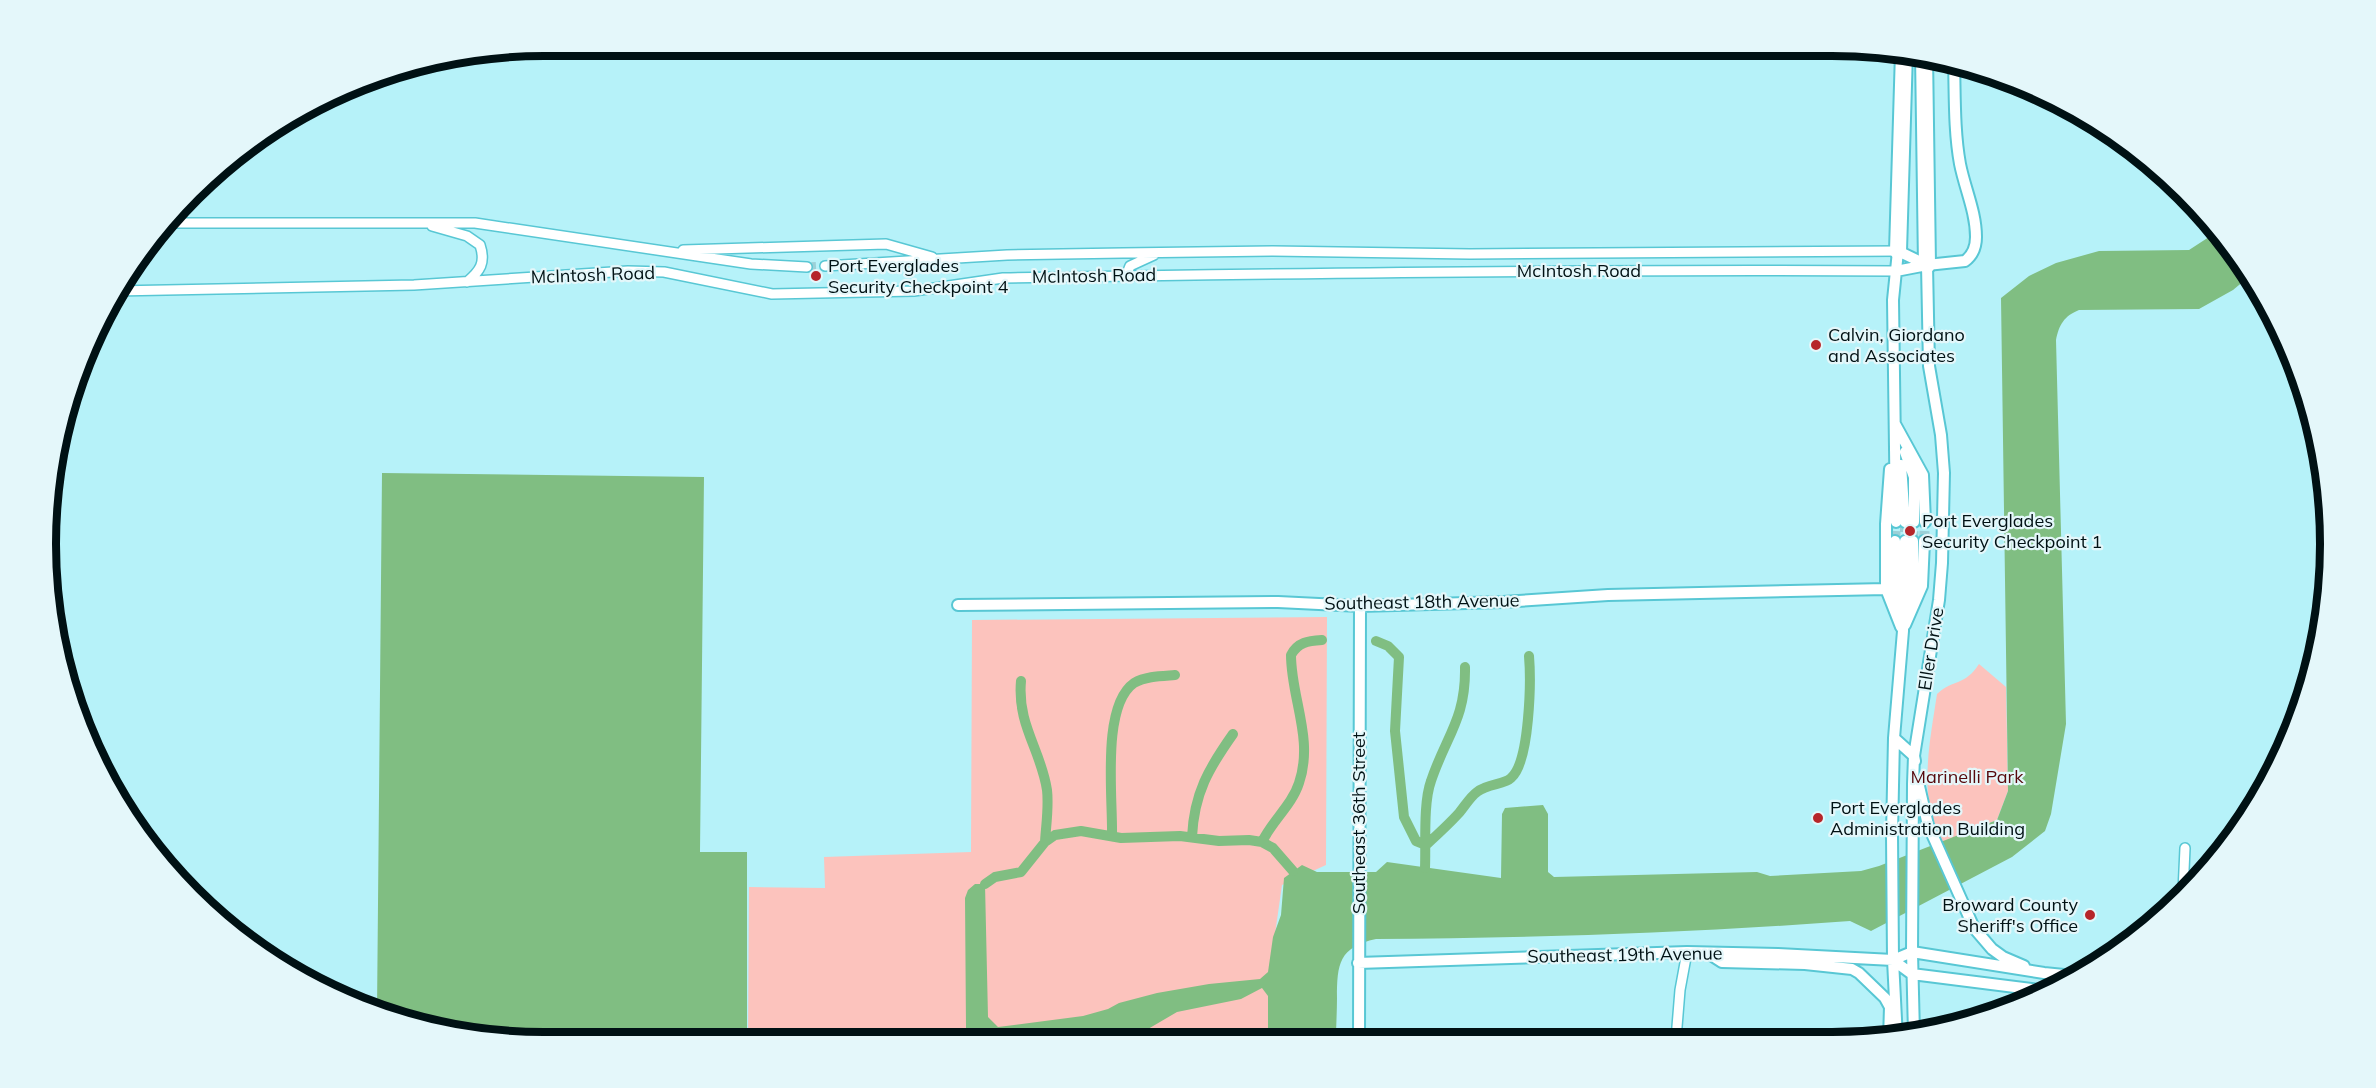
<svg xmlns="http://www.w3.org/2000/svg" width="2376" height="1088" font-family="Mulish,sans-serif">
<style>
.green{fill:#fcc3bd}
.water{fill:#80be82}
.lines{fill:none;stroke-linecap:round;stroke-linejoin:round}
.canal{stroke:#80be82;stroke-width:10}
.minor-tunnel{stroke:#9bd0d7;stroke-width:9;stroke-dasharray:9 4.5;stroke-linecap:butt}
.tertiary-tunnel{stroke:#9bd0d7;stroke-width:10;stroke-dasharray:10 5;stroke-linecap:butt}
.minor-casing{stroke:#58c7d4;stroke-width:12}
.tertiary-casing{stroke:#58c7d4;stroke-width:14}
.motorway-casing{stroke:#58c7d4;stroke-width:20}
.minor{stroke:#fff;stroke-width:9}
.tertiary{stroke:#fff;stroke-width:10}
.motorway{stroke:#fff;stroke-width:16}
.poi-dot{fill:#b6262a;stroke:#e4f7fa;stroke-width:2}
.labels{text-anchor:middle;stroke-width:4.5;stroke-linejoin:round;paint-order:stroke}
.poi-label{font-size:18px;fill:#001114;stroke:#e4f7fa;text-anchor:start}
.street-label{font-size:18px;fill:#001114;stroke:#e4f7fa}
.park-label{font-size:18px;fill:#56080c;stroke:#e4f7fa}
.rim{fill:none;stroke:#001114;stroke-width:8}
</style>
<rect width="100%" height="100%" fill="#b6f2f9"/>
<path class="green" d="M1327,617l-1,248 -44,20 -10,70 1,86 -525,1 1,-155 76,1 -1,-31 147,-5 1,-232z
M1979,664l27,23 2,104 -11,29 -55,22c-6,-14 -11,-26 -13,-40 -5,-35 3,-74 8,-108 16,-15 28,-8 42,-30z"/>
<path class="water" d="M2213,225l38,50 -18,15 -34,19 -120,1c-15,6 -20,15 -23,30l10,384 -15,90 -6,17 -33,26 -141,74 -21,-10c-158,12 -315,17 -474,18 -37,8 -39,25 -39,59 0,14 -1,28 -1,42l-68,1v-45l-6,-8 -21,11 -64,13 -29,17 -1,12 -218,1 4,-3 29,-5 4,-6 -1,-130 3,-8 7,-6h10l3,133 10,10 85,-11 25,-7 11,-6 38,-10 52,-9 51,-5 8,-7 5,-35 8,-22 3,-37 18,-13 15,7h59l11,-10 114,16 1,-64 3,-6 38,-3 5,9v58l6,5 203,-5 13,4 91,-5 18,-5 118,-46 11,-29 -7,-493 28,-22 27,-13 43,-12 90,-1 20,-13z
M382,473l322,4 -4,375h47v190l-203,1 -97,-10 -70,-21z"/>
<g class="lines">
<path class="canal" d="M1376,641l12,5 11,11 -4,74 9,86 12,24 10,4c11,-10 23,-21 33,-32 6,-7 11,-16 18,-21 11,-9 27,-7 34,-14 19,-16 20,-98 18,-122
M1021,681c-4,44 20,69 26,109 2,17 -1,35 -2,52
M1112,836c1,-38 -11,-130 22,-153 12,-7 28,-7 41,-8
M1192,837c2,-44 17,-69 41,-103
M1262,842c10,-21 30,-37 37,-59 15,-44 -8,-85 -8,-128 7,-13 17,-14 31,-15
M1425,868c1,-24 -2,-65 6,-87 15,-45 35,-62 34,-114
M985,884l10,-7 26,-5 24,-30 10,-7 26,-4 40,7 59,-2 39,5 30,-1 13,2 11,6 20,23"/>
<path class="minor-tunnel" d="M807,267l18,-1"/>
<path class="tertiary-tunnel" d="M1905,522v19
M1895,541l1,-19
M1913,541l1,-19
M1924,541l1,-19"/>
<g class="minor-casing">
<path id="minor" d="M171,223h304l276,41 56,3
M432,226l35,10 13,9c6,18 0,26 -13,37
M683,250l203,-6 46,13
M825,266l182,-11 116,-2 150,-2 197,3 428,-3
M1126,276l4,-10 24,-11
M115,291l299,-6 214,-14 36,1 108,22 142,-3 89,-13c298,-5 595,-9 893,-7
M2183,892l2,-44
M1676,1039l4,-49 7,-38"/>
</g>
<g class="tertiary-casing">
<path id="tertiary" d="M1896,271l31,-6 38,-4c8,-6 11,-14 11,-24 0,-25 -11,-48 -16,-73 -6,-33 -5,-68 -6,-102
M1895,424l28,51 2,47
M1905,452l9,25v45
M1901,465l4,57
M1890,469l-4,55v65l15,38
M1896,522l-3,-222 5,-49 29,14
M1895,541l-1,47 3,16
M1908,604l5,-21v-42
M958,605l320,-3 82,4 143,-4 105,-7 278,-6
M1905,625l17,-39 2,-45
M1894,738l20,18 1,5
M1918,782l10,43 46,103 18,21 11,8 21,9
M1708,953l14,9 83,2 47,5 7,4 26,25 5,9 -1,32
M1893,960l19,14 135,17
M1358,963l329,-11 91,2 115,6 19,-8 132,21 30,3
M1914,1034l-2,-82 1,-168 1,-28 25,-156 3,-37 2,-90 -3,-38 -12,-69 -2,-101
M1897,1039l-4,-79 -1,-126 2,-96 9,-107 2,-90
M1359,1040l1,-434"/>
</g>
<g class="motorway-casing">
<path id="motorway" d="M1924,54l3,211
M1898,251l6,-199"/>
</g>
<use href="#minor" class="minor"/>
<use href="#tertiary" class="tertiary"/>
<use href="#motorway" class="motorway"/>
</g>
<g class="poi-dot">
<circle cx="816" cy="276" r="6"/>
<circle cx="1816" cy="345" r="6"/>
<circle cx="1910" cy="531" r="6"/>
<circle cx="1818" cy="818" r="6"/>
<circle cx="2090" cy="915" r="6"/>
</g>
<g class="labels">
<g class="poi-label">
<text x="828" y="272">Port Everglades<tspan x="828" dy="21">Security Checkpoint 4</tspan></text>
<text x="1828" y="341">Calvin, Giordano<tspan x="1828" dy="21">and Associates</tspan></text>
<text x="1922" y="527">Port Everglades<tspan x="1922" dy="21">Security Checkpoint 1</tspan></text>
<text x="1830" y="814">Port Everglades<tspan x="1830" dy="21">Administration Building</tspan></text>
<text x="2078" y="911" text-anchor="end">Broward County<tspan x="2078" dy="21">Sheriff's Office</tspan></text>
</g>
<g class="street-label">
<text x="1579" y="277">McIntosh Road</text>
<text transform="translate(593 275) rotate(-2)" y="6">McIntosh Road</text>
<text transform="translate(1094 276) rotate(-1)" y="6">McIntosh Road</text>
<text transform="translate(1422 602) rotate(-1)" y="6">Southeast 18th Avenue</text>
<text transform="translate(1931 649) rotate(-81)" y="6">Eller Drive</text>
<text transform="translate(1359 823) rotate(-90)" y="6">Southeast 36th Street</text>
<text transform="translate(1625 955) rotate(-1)" y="6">Southeast 19th Avenue</text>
</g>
<g class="park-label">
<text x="1967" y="783">Marinelli Park</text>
</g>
</g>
<path d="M0 0H2376V1088H0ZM544 56H1832A488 488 0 0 1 2320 544V544A488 488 0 0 1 1832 1032H544A488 488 0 0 1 56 544V544A488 488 0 0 1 544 56Z" fill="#e4f7fa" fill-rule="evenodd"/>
<path class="rim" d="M544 56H1832A488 488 0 0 1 2320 544V544A488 488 0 0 1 1832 1032H544A488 488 0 0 1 56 544V544A488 488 0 0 1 544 56Z"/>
</svg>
